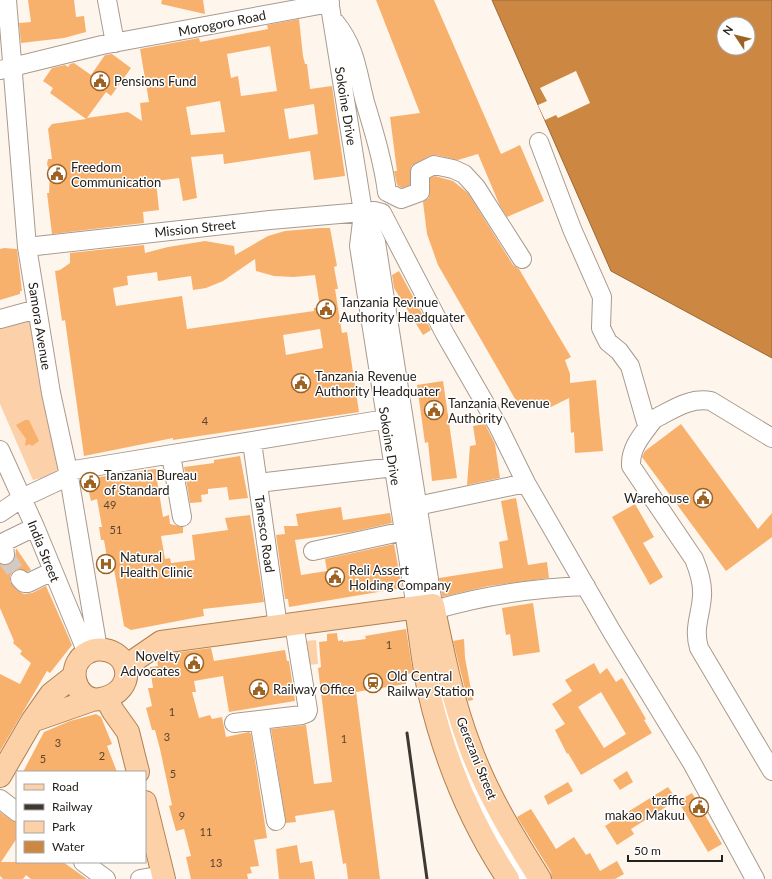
<svg xmlns="http://www.w3.org/2000/svg" width="772" height="879" font-family="Lato,sans-serif">
<style>
.green{fill:#fcd0a8}
.water{fill:#cc8842;stroke:#9a6936;fill-rule:evenodd}
.pier{fill:#fef5ed}
.building{fill:#f7b16c;fill-rule:evenodd}
.lines{fill:none;stroke-linecap:round;stroke-linejoin:round}
.minor-tunnel{stroke:#d3cac3;stroke-width:18;stroke-dasharray:18 9;stroke-linecap:butt}
.minor-casing{stroke:#a89a8d;stroke-width:20}
.major-casing{stroke:#b08050;stroke-width:24}
.minor{stroke:#fff;stroke-width:18}
.major{stroke:#fdd1a7;stroke-width:22}
.rail{stroke:#3e3833;stroke-width:3}
.labels{text-anchor:middle;stroke-width:3;stroke-linejoin:round;paint-order:stroke}
.number-label{font-size:11px;fill:#5a442f}
.street-label{font-size:13px;fill:#25201b;stroke:#fff}
.poi-label{font-size:13px;fill:#25201b;stroke:#fff;text-anchor:start}
</style>
<rect width="100%" height="100%" fill="#fef5ed"/>
<path class="green" d="M31,315l30,158 -28,7 -33,-76v-81z
M316,640l2,24 -11,1 -2,-24z"/>
<path class="water" d="M492,0h280v358l-161,-87zM724,24h24v24h-24z"/>
<path class="pier" d="M576,71l14,32 -32,15 -2,-3 -11,5 -7,-15 9,-4 -7,-13z"/>
<path class="building" d="M28,0h46l2,17 8,-1 2,16 -22,6 -43,5 -2,-20 12,-1z
M162,0h41l2,14 -44,-10z
M376,0h58l67,154 19,-9 24,56 -37,16 -7,-11 -22,-52 -20,6 -22,-5 -7,1 -18,10 -1,19 -8,3 -5,-3 -3,-14h3l-7,-54 30,-4z
M299,19l4,37 2,8h2l3,25 22,-3 13,90 -31,4 -4,-29 -86,13 -1,-10 -32,3 6,41 -14,3 -4,-23 -23,3 3,29 -16,2 1,11 -92,11 -5,-41h2l1,-20 -3,-9 1,-5h4l-4,-30 4,-5 34,-5 -36,-26 3,-5 -10,-7 9,-13 13,-3 3,2 2,-3 4,-1 17,12 14,-20 7,-1 19,14 -20,28 -5,-4 -19,26 41,-6 14,9 -2,-18 9,-1 -9,-53 59,-11 1,4 68,-13 -1,-4zM270,46l7,45 -36,5 -3,-20 -7,2 -4,-24zM220,101l5,31 -34,3 -5,-28zM314,104l4,30 -29,5 -5,-30z
M435,176l18,5 15,12 45,72 6,4 52,88 -6,3 5,14v9l26,-3 7,71 -28,2 -1,-21 -3,1 -2,-35 -20,10 -20,-2 -6,-5 -5,3 -80,-139 -11,-31 -4,-32 6,-4 1,-20z
M320,228h10l7,38 -3,1 4,22h-3l7,44 5,-1 12,80 -186,28v-2l-89,18 -19,-136 -3,1 -7,-50 5,-1 10,-7v-10l74,-8 1,8 23,-6 37,-6 29,5 1,9 33,-19 17,-5zM255,259l1,12 18,5 20,1 21,-2 5,32 -6,1v3l-127,18 -5,-33 -66,10 -3,-18 15,-3 -1,-9 30,-4 1,9 33,-5 2,14 13,-2 17,-7zM320,329l3,19 -37,7 -3,-20z
M4,248l13,1 5,42h-2v3l-20,6v-51z
M399,271l32,59 -8,5 -29,-47 -2,-13z
M443,381l14,97 -25,3 -4,-39 -3,1 -8,-58z
M25,420h4l10,21 -7,5 -2,-2 -5,2 1,-7 -10,-14z
M485,424l10,20 5,34 -33,7 3,-39 6,-1 -3,-19z
M681,424l77,105 14,-16v24l-46,34 -84,-114 3,-6z
M240,456l8,42 -19,2 -2,-13 -19,2v5l-7,1 1,7 -12,1 -6,-36 30,-4v-3z
M154,469h9l2,10 -8,1 6,37 6,-2 1,9 13,3v6l-22,3 4,23 5,-1 1,5 24,-3 -3,-25 36,-5 -3,-12 25,-3 14,87 -61,7 1,7 -73,14 -7,-4 -10,-57h-5l-5,-29h-3l-2,-13h3l-5,-28 -6,2 -5,-22z
M516,498l12,67 19,-3 2,16 -60,8 -47,11 -3,-19 64,-10 -4,-26 9,-2 -7,-39z
M635,504l19,33 -11,6 20,34 -13,8 -38,-68z
M341,507l2,13 47,-7 2,10 -40,9 -57,8 6,35 26,-4 -2,-12 69,-15 8,44 -113,19 -1,-8h-3l-9,-64 9,-1 -1,-8h14l-2,-12z
M16,548l15,22 -4,2 -9,-3 -5,2 -3,5v6l7,8 7,4 8,-1 14,-7 26,59 -22,28 -3,-2 -47,80v-77l20,10 11,-21 -11,-9 2,-3 -9,-8 1,-2 -14,-33v-44l6,1 5,-2 4,-4z
M533,603l7,49 -27,4 -3,-22 -4,1 -4,-27z
M406,629l7,44 -8,1 1,10 -50,8 24,187h-32l-2,-16 -3,1 -9,-54 -39,6 1,6 -10,1 -15,-94 35,-4 8,59 18,-2 -14,-114 3,-1 -2,-25 8,-1v-7l10,-1 1,8 5,-1v2l23,-3 -1,-3z
M464,639l1,19 8,42 -5,1 -15,-60z
M211,648l3,13 71,-11 2,11h2l6,40 -66,11 -6,-36 -29,5 2,11h-4l7,26 11,-3 2,4 10,-2 4,20 23,-5 2,2 16,104 -13,2 5,26 -9,1 2,6 -5,1 1,5h-57l-5,-22 5,-1 -7,-27 -8,2 -7,-25 3,-1 -12,-56 -5,-19h-3l-6,-22 6,-2 -4,-18h5l-3,-21 8,-1 -1,-6 9,-6z
M594,663l6,11 7,-6 9,14 6,-4 24,41 -2,1 8,13 -71,42 -13,-22 -1,1 -12,-24 10,-6 -13,-20 20,-13 -7,-11zM601,692l25,42 -22,14 -26,-41z
M96,714l5,3 11,27 -5,2 10,26h-94l21,-40 26,-11z
M627,771l6,11 -13,8 -7,-10z
M568,782l5,9 -25,14 -4,-9z
M668,787l9,13 -46,29 3,5 -17,11 -12,-19z
M692,793l30,51 -14,8 -30,-51z
M531,809l25,40 18,-12 12,18 4,-2 10,18 17,-10 7,13 -9,5h-63l-1,-7 -34,-55z
M0,812l11,8 6,2v16l-16,24h62l24,17h-56l-5,-4 -3,4h-20l-3,-3z
M297,845l3,18 12,-2 3,18h-36l-3,-30z"/>
<g class="lines">
<path class="minor-tunnel" d="M5,555l15,24"/>
<g class="minor-casing">
<path id="minor" d="M7,0l20,247 24,146 17,78 30,178
M107,0l8,43
M329,0l34,212 13,30 57,363
M335,22c21,26 22,49 30,80 9,30 18,59 22,90l14,7 19,-7v-20l14,-7 19,4 11,5 12,13 46,72
M0,70l102,-25 228,-42
M539,142l33,87 30,68 -1,31 7,14 11,9 11,15 16,56 8,-3c-11,15 -24,28 -23,47l63,93c5,12 9,24 8,37 -1,19 -9,32 -3,52l73,123
M363,213l-4,33 57,362
M27,247l243,-27 104,-9 8,2 63,121 53,92 28,57 86,149 80,131 63,116
M0,319l37,-10
M654,419c18,-9 36,-22 57,-18l61,37
M252,442l26,185
M0,450l35,77 52,126
M171,455l11,62
M68,471l318,-52
M258,483l136,-16
M417,506l109,-23
M0,513l22,-15 47,-22
M313,551l91,-20
M5,555l-1,-10 2,-4 29,-14
M20,579l4,4h4l25,-12
M434,610c50,-15 100,-22 152,-24
M434,657c14,80 44,155 90,222
M259,720l17,101
M234,723l68,-8 5,-2 1,-3 -14,-86
M0,799l17,13
M83,862l23,17
M140,879l23,-4"/>
</g>
<g class="major-casing">
<path id="major" d="M416,608c4,27 7,56 13,84 15,65 42,131 79,187
M94,650c36,-6 47,42 6,49 -25,5 -39,-39 -6,-49z
M126,666l35,-24 272,-37c10,47 19,94 36,139 17,48 44,92 71,135
M106,698l7,13 15,21 10,40
M32,721l60,-21
M0,776l32,-55 19,-27 23,-18
M145,802l19,77"/>
</g>
<use href="#minor" class="minor"/>
<use href="#major" class="major"/>
<path class="rail" d="M407,733l20,146"/>
</g>
<defs>
<g id="civic-ring" transform="scale(1)"><circle r="9.5" fill="#fff" stroke="#9d6222" stroke-width="1.5"/><path d="M-.6-6.5H3V-4.5H.6V-3L4-1V1h2V6H-6V1h2V-1L-.6-3ZM-1.2 2.5V6h2.4V2.5Z" fill="#9d6222"/></g>
<g id="hospital-ring" transform="scale(1)"><circle r="9.5" fill="#fff" stroke="#9d6222" stroke-width="1.5"/><path d="M-5-5h3v3.5h4V-5h3V5h-3V1.5h-4V5h-3Z" fill="#9d6222"/></g>
<g id="station-ring" transform="scale(1)"><circle r="9.5" fill="#fff" stroke="#9d6222" stroke-width="1.5"/><path d="M-3-6H3Q5-6 5-4V2Q5 4 3 4L4.5 6H3L1.5 4h-3L-3 6H-4.5L-3 4Q-5 4-5 2V-4Q-5-6-3-6ZM-3.5-4v3h7v-3ZM-3.5 1v1.5H-2V1ZM2 1v1.5H3.5V1Z" fill="#9d6222"/></g>
</defs>
<g fill-rule="evenodd">
<use href="#civic-ring" x="100" y="81"/>
<use href="#civic-ring" x="57" y="174"/>
<use href="#civic-ring" x="326" y="309"/>
<use href="#civic-ring" x="301" y="383"/>
<use href="#civic-ring" x="434" y="410"/>
<use href="#civic-ring" x="90" y="482"/>
<use href="#civic-ring" x="703" y="498"/>
<use href="#hospital-ring" x="106" y="564"/>
<use href="#civic-ring" x="335" y="577"/>
<use href="#civic-ring" x="194" y="663"/>
<use href="#station-ring" x="373" y="683"/>
<use href="#civic-ring" x="259" y="689"/>
<use href="#civic-ring" x="699" y="807"/>
</g>
<g class="labels">
<g class="number-label">
<text x="205" y="425">4</text>
<text x="110" y="509">49</text>
<text x="116" y="534">51</text>
<text x="389" y="649">1</text>
<text x="172" y="716">1</text>
<text x="167" y="741">3</text>
<text x="344" y="743">1</text>
<text x="58" y="747">3</text>
<text x="102" y="760">2</text>
<text x="43" y="763">5</text>
<text x="173" y="778">5</text>
<text x="182" y="820">9</text>
<text x="206" y="836">11</text>
<text x="216" y="867">13</text>
</g>
<g class="street-label">
<text transform="translate(222 23) rotate(-11)" y="5">Morogoro Road</text>
<text transform="translate(346 106) rotate(81)" y="5">Sokoine Drive</text>
<text transform="translate(195 228) rotate(-6)" y="5">Mission Street</text>
<text transform="translate(40 326) rotate(81)" y="5">Samora Avenue</text>
<text transform="translate(390 446) rotate(81)" y="5">Sokoine Drive</text>
<text transform="translate(265 534) rotate(82)" y="5">Tanesco Road</text>
<text transform="translate(44 551) rotate(68)" y="5">India Street</text>
<text transform="translate(477 758) rotate(68)" y="5">Gerezani Street</text>
</g>
<g class="poi-label">
<text x="114" y="86">Pensions Fund</text>
<text x="71" y="172">Freedom<tspan x="71" dy="15">Communication</tspan></text>
<text x="340" y="307">Tanzania Revinue<tspan x="340" dy="15">Authority Headquater</tspan></text>
<text x="315" y="381">Tanzania Revenue<tspan x="315" dy="15">Authority Headquater</tspan></text>
<text x="448" y="408">Tanzania Revenue<tspan x="448" dy="15">Authority</tspan></text>
<text x="104" y="480">Tanzania Bureau<tspan x="104" dy="15">of Standard</tspan></text>
<text x="689" y="503" text-anchor="end">Warehouse</text>
<text x="120" y="562">Natural<tspan x="120" dy="15">Health Clinic</tspan></text>
<text x="349" y="575">Reli Assert<tspan x="349" dy="15">Holding Company</tspan></text>
<text x="180" y="661" text-anchor="end">Novelty<tspan x="180" dy="15">Advocates</tspan></text>
<text x="387" y="681">Old Central<tspan x="387" dy="15">Railway Station</tspan></text>
<text x="273" y="694">Railway Office</text>
<text x="685" y="805" text-anchor="end">traffic<tspan x="685" dy="15">makao Makuu</tspan></text>
</g>
</g>
<rect x="16" y="771" width="130" height="92" fill="#ffffff" stroke="#a8a6a4"/>
<rect x="24" y="784" width="20" height="6" fill="#fdd1a7" stroke="#a8a6a4"/>
<text x="52" y="791" font-size="12" fill="#25201b">Road</text>
<rect x="24" y="804" width="20" height="6" fill="#3e3833" stroke="#a8a6a4"/>
<text x="52" y="811" font-size="12" fill="#25201b">Railway</text>
<rect x="24" y="821" width="20" height="12" fill="#fcd0a8" stroke="#a8a6a4"/>
<text x="52" y="831" font-size="12" fill="#25201b">Park</text>
<rect x="24" y="841" width="20" height="12" fill="#cc8842" stroke="#a8a6a4"/>
<text x="52" y="851" font-size="12" fill="#25201b">Water</text>
<g transform="translate(736 36) rotate(305)"><circle r="19" fill="#ffffff" stroke="#a8a6a4"/>
<path d="M0-3L7 15L0 10L-7 15Z" fill="#9d6222"/>
<text y="-6" font-size="11" font-weight="bold" text-anchor="middle" fill="#25201b">N</text>
</g>
<path d="M628 855v6h94v-6" fill="none" stroke="#25201b" stroke-width="2"/>
<text x="634" y="855" font-size="12" fill="#25201b" stroke="#ffffff" stroke-width="3" paint-order="stroke">50 m</text>
</svg>
